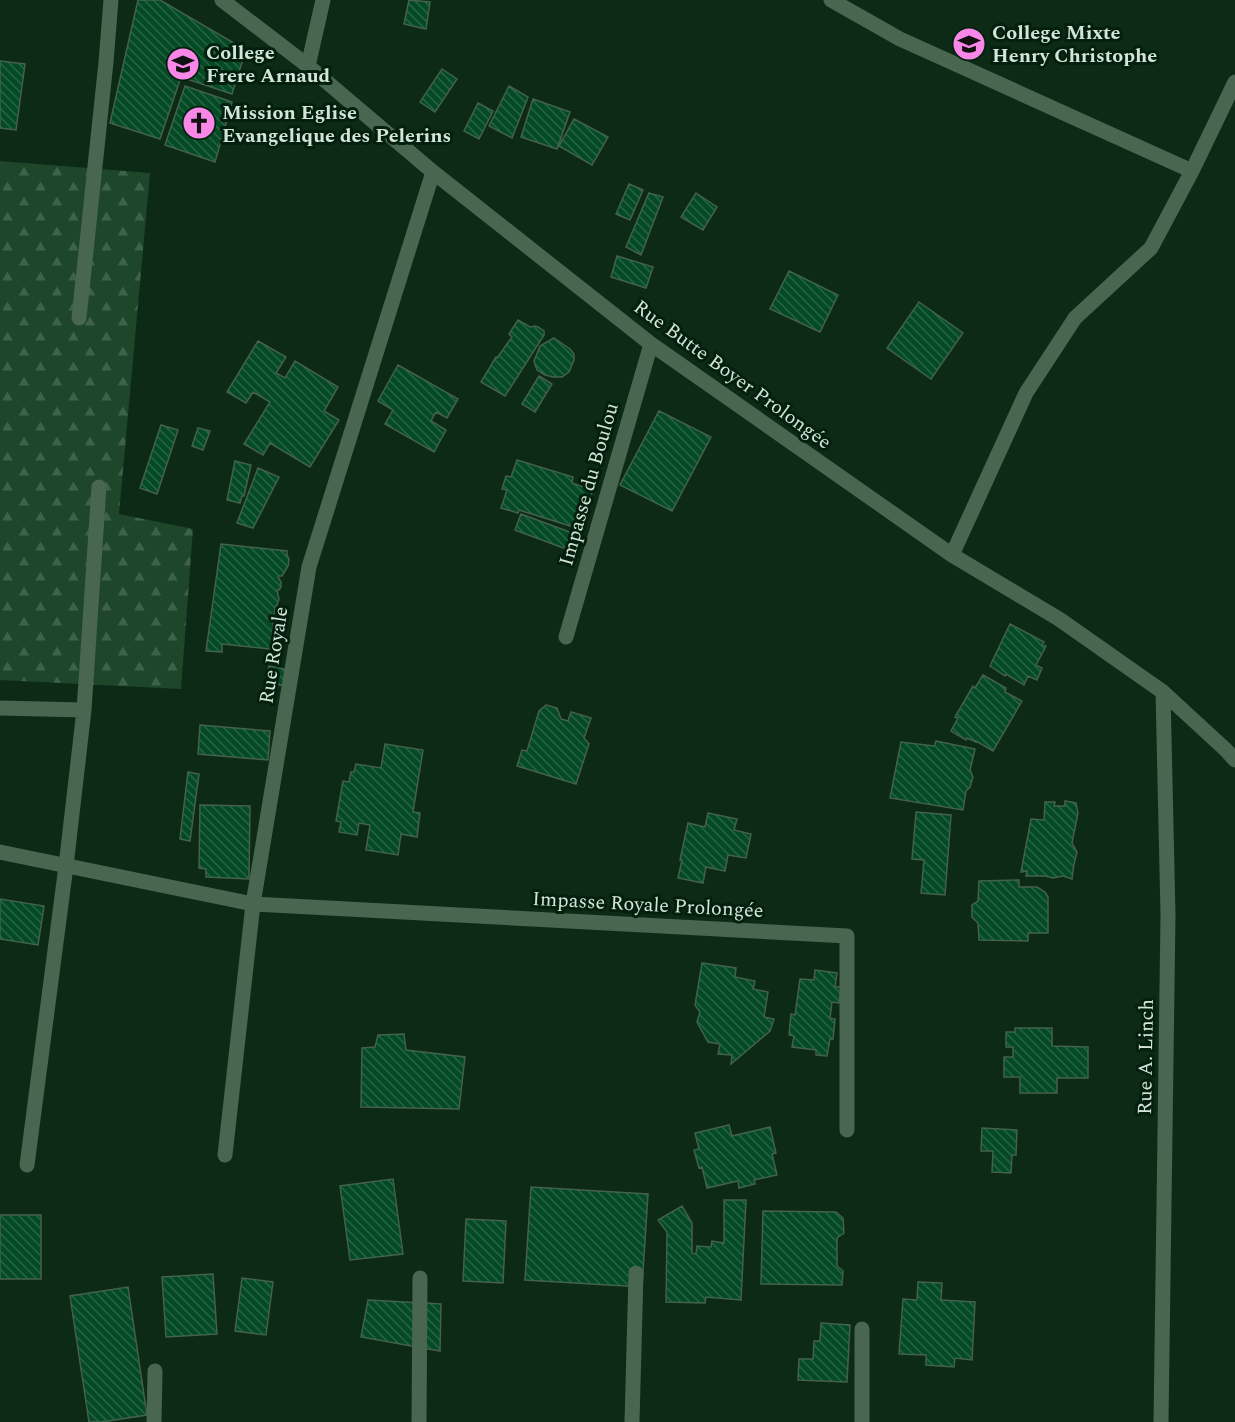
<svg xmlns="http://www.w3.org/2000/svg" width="1235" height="1422" font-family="Spectral,serif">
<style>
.forest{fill:url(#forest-firs)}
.building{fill:url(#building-back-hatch);stroke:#43614c;stroke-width:1.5}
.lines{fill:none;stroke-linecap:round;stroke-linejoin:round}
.minor{stroke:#486650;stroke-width:15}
.labels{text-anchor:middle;stroke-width:6;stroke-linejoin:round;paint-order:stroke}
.poi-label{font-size:20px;font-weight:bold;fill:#d4e5d8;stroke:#03200e;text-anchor:start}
.street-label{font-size:20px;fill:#d4e5d8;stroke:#03200e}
</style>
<defs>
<pattern id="forest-firs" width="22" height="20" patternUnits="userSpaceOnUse" patternTransform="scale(1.5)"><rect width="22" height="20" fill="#1d462b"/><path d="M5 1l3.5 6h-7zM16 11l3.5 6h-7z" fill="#3d6149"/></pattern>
<pattern id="building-back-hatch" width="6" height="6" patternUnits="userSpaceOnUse" patternTransform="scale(1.5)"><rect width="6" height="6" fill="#044a25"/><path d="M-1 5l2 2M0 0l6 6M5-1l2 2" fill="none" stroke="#286444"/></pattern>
</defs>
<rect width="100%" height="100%" fill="#0d2a17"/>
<path class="forest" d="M0,161l150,12 -31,341 74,15 -12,160 -181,-9z"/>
<path class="building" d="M138,0h22l86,50 -14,44 -51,-17 -21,62 -50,-16z
M409,0l21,2 -4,27 -22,-5z
M0,61l25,3 -9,66 -16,-2z
M442,69l15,10 -22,33 -15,-10z
M185,86l47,16 -17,60 -50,-17z
M509,86l19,11 -16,41 -23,-12z
M533,99l37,13 -13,37 -36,-12z
M478,103l15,8 -14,28 -15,-8z
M574,119l34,18 -16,28 -33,-19z
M629,184l14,6 -13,30 -14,-6z
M649,193l14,4 -22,58 -15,-8z
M696,193l21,14 -14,23 -22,-13z
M617,256l36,11 -7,21 -35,-11z
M789,271l49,24 -18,37 -50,-23z
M919,302l44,31 -32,46 -44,-31z
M518,320l12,7 5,-1 3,1 6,4v4l-39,61 -24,-14 15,-25 1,1 15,-21 -3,-3z
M554,338l16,11 4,5v6l-5,12 -7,5h-9l-8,-2 -8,-5 -3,-9 6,-15z
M258,341l28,16 -10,16 9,5 10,-17 43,26 -14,24 15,9 -29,47 -40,-24 -7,12 -19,-11 26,-42 -17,-10 -7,11 -19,-11z
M398,365l60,34 -11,19 -11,-6 -5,9 15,9 -12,22 -49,-28 8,-14 -15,-9z
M539,376l13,8 -17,28 -13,-8z
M659,411l52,26 -39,74 -52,-26z
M161,425l17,5 -21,64 -17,-6z
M198,428l12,3 -7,19 -11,-4z
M517,460l56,17 -1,6 21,7 -13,39 -61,-19 -1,3 -17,-5 6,-18 -5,-1 4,-13 5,1z
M235,461l16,4 -7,31h-2l-2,7 -13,-3z
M258,468l21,9 -26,51 -16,-5z
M521,514l62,23 -6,16 -62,-23z
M221,544l66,7v4l2,4 -1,7 -6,10h-3l-1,1 3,5v5l-2,3h-2l2,9 -2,6 -2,2 -5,42 -48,-5v8l-16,-1z
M1010,624l34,18 -2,3 4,1 -10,19 6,3 -5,12 -9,-4 -4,9 -18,-11 -1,2 -15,-10z
M269,666l20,4 -4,16 -19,-4z
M983,675l23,13 -1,4 17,9 -29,50 -17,-10v1l-9,-4 -1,2 -15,-9 7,-13 -3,-1 18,-31 2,2z
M546,705l11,3 4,11 7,2 3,-9 20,6 -7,20 5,6 -13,40 -59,-18 5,-16 5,1 12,-40z
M200,725l70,6 -2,29 -70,-6z
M936,741l39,8 -5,21 3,7 -3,10 -4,4 -3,19 -73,-12 11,-56 33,4z
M385,744l38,6 -10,62 7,1 -3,24 -16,-3 -3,21 -32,-5 4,-25 -11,-2 -2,12 -18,-3 2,-10 -5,-1 7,-40 6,1 2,-10h3l2,-8 25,4z
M188,772l11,2 -9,67 -10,-2z
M1065,801l11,2 2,10 -6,30 5,9 -3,12 -2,15 -9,-3 -10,2 -8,-2h-19l1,-5 -6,1 10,-53 13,1 1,-18h10l-1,4h11z
M200,805l50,1 -1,73 -43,-2v-8l-7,-1z
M916,812l35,3 -6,80 -24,-2 3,-33 -12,-1z
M708,813l29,6 -3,11 17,4 -5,24 -18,-3 -3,16 -19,-4 -3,16 -25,-5 4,-18h-2l8,-37 17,4z
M1019,880v7h18l8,5 3,5v36h-20v8l-49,-1 -1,-17 -6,-6v-12l6,-4 1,-20z
M0,899l44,7 -6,39 -38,-6z
M702,963l34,5 -1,9 20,4 -2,8 15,3 -4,25 10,2 -4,12 -39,33 1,-9 -14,-1 2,-10 -12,-2 -11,-20 3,-10 -5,-7z
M815,970l22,3 -2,14h6l-2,16 -7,-1 -2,16 5,1 -2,20h-3l-3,17 -11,-1v-5l-24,-3 2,-11 -5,-1 2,-21 4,1 5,-36 14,1z
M1015,1028h37v18l36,1v31h-31v15h-37v-16h-16v-20h9v-10h-7v-15h9z
M404,1034l2,16 59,7 -6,52 -98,-2 1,-59 13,-1 3,-12z
M729,1125l3,11 38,-9 6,26 -4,1 5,21 -23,5 1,4 -16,4 -1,-7 -31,7 -5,-21 -3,1 -5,-18 5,-1 -4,-16z
M982,1128l35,2 -1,25h-4l-1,18 -19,-1 1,-21h-12z
M393,1179l10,75 -53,6 -10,-74z
M531,1187l117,7 -6,93 -117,-7z
M724,1200h22l-5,100 -35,-3 -1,6 -39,-1 1,-70 -9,-12 24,-14 10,17v30l4,1 1,-8 14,1 1,-6 12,2z
M763,1211l73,1 7,6 1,15 -7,5v28l6,5 -1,14 -81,-1z
M0,1215h41v64h-41z
M466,1219l40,2 -3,62 -40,-2z
M213,1274l4,60 -51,3 -4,-60z
M242,1278l31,4 -7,53 -31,-4z
M918,1282l24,1 -1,17 34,2 -3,58 -17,-2 -1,9 -28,-2v-10l-27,-1 4,-55 14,1z
M128,1287l19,128 -46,7h-12l-19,-126z
M368,1300l73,4 -1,47 -79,-14z
M821,1323l29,2 -3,57 -49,-2 1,-21h14l1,-18h6z"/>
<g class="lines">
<path class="minor" d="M222,0l86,66 125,106 218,172 301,211 107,64 104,73 63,58 9,10
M831,0l69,39 292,132
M308,66l15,-66
M79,318l27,-256 5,-62
M952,555l74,-162 49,-75 76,-70 41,-77 43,-89
M566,637l85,-293
M0,708l84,2
M0,852l253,52 56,-337 124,-395
M225,1155l28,-251 594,32v194
M27,1165l39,-299 18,-156 15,-223
M862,1329v93
M154,1422l1,-51
M419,1422l1,-144
M632,1422l4,-149
M1161,1422l7,-507 -5,-223"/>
</g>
<defs>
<g id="school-disc" transform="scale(1.725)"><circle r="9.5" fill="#f987e8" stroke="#03200e"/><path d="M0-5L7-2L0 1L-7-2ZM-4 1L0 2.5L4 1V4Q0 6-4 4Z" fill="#111"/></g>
<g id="church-disc" transform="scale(1.725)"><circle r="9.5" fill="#f987e8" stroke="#03200e"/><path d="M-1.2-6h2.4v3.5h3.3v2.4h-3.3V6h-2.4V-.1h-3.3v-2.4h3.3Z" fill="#111"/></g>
</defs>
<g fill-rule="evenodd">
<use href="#school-disc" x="969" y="44"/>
<use href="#school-disc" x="183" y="64"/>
<use href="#church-disc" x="199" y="123"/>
</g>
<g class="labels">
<g class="poi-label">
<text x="992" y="39">College Mixte<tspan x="992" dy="23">Henry Christophe</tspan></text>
<text x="206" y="59">College<tspan x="206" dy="23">Frere Arnaud</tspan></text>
<text x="222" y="119">Mission Eglise<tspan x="222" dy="23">Evangelique des Pelerins</tspan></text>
</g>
<g class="street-label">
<text transform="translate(733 374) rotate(36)" y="7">Rue Butte Boyer Prolongée</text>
<text transform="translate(588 484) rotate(-74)" y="7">Impasse du Boulou</text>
<text transform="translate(273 655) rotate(-81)" y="7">Rue Royale</text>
<text transform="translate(648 904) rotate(3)" y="7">Impasse Royale Prolongée</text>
<text transform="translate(1145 1057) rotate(-89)" y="7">Rue A. Linch</text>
</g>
</g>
</svg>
